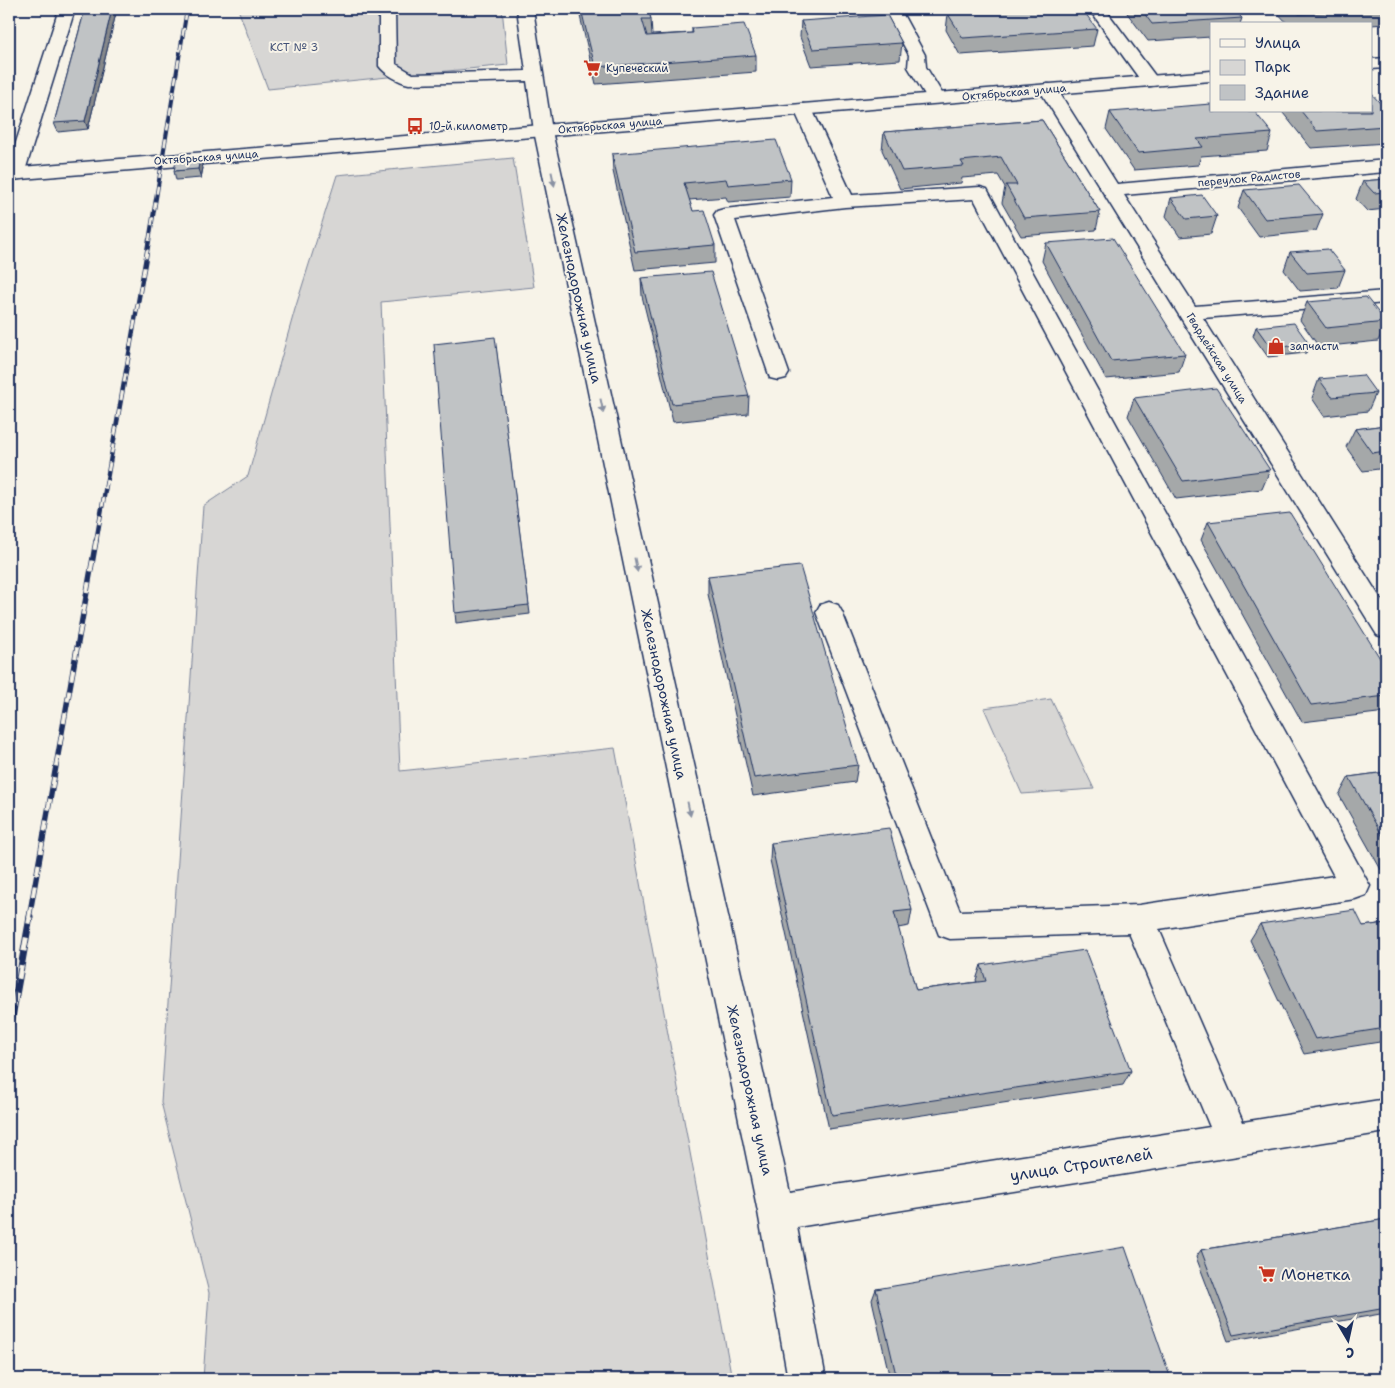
<svg xmlns="http://www.w3.org/2000/svg" width="1395" height="1388" font-family="'Shantell Sans',sans-serif">
<style>
.green{fill:#d7d6d4;stroke:#798299}
.lines{fill:none;stroke-linecap:round;stroke-linejoin:round}
.minor-casing{stroke:#1b2f5e;stroke-width:3}
.major-casing{stroke:#1b2f5e;stroke-width:3}
.minor{fill:#f7f3e8;fill-rule:evenodd}
.major{fill:#f7f3e8;fill-rule:evenodd}
.rail-far3-casing{stroke:#1b2f5e;stroke-width:4}
.rail-far2-casing{stroke:#1b2f5e;stroke-width:4.5}
.rail-far1-casing{stroke:#1b2f5e;stroke-width:5.5}
.rail-casing{stroke:#1b2f5e;stroke-width:7}
.rail-far3{stroke:#f7f3e8;stroke-width:2.5;stroke-dasharray:8;stroke-linecap:butt}
.rail-far2{stroke:#f7f3e8;stroke-width:3;stroke-dasharray:9;stroke-linecap:butt}
.rail-far1{stroke:#f7f3e8;stroke-width:4;stroke-dasharray:11;stroke-linecap:butt}
.rail{stroke:#f7f3e8;stroke-width:5;stroke-dasharray:14;stroke-linecap:butt}
.wall{fill:#a5a8a9;stroke:#1b2f5e}
.shaded-wall{fill:#86888a;stroke:#1b2f5e}
.building{fill:#c0c3c5;stroke:#1b2f5e}
.oneway{fill:#8991a3}
.labels{text-anchor:middle;stroke-width:4;stroke-linejoin:round;paint-order:stroke}
.far-park-label{font-size:11px;fill:#415076;stroke:#f7f3e8}
.far-poi-label{font-size:11px;fill:#1b2f5e;stroke:#f7f3e8;text-anchor:start}
.far-street-label{font-size:11px;fill:#1b2f5e;stroke:#f7f3e8}
.street-label{font-size:14px;fill:#1b2f5e;stroke:#f7f3e8}
.near-street-label{font-size:16px;fill:#1b2f5e;stroke:#f7f3e8}
.near-poi-label{font-size:16px;fill:#1b2f5e;stroke:#f7f3e8;text-anchor:start}
</style>
<rect width="100%" height="100%" fill="#f7f3e8"/>
<filter id="ink" filterUnits="userSpaceOnUse"><feTurbulence type="fractalNoise" baseFrequency=".02" numOctaves="2"/><feDisplacementMap in="SourceGraphic" scale="10" xChannelSelector="R" yChannelSelector="G"/><feConvolveMatrix kernelMatrix="1 2 1 2 8 2 1 2 1" color-interpolation-filters="sRGB"/></filter>
<g filter="url(#ink)">
<path class="green" d="M238,9h264l6,56 -240,24z
M513,158l21,129 -153,15 19,469 215,-23 117,631h-529l6,-86 -48,-191 42,-596 45,-30 47,-167 42,-134z
M1051,699l43,90 -72,5 -38,-86z"/>
<g class="lines">
<g class="minor-casing">
<path id="minor" d="M59,9h16l-51,165 -2,4 -7,2 -6,-2v-14z
M379,9h16l1,55 17,10 113,-3 -9,-62h16l19,122 238,1061 420,-65 -81,-194 -179,6 -11,-4 -123,-323 4,-7 9,-3 9,3 4,7 118,299 179,-6 195,-29 -360,-677 -129,8 -110,13 54,153 -3,5 -8,2 -8,-2 -56,-163 3,-4 7,-2 109,-12 -39,-88 3,-4 6,-1 6,1 3,4 40,86 128,-8 7,2 383,697 -4,9 -11,4 -196,30 84,193 143,-23v33l-589,95 29,152h-38l-30,-167 -224,-1081 -7,-50 -118,3c-10,-2 -24,-10 -30,-18z
M884,9h16l25,46 1,12 19,31 -3,4 -6,1 -6,-1 -3,-4 -19,-31 1,-12z
M1089,9h16l54,72 -3,4 -6,1 -6,-1z
M1048,84l6,1 3,4 60,95 269,-24v12l-262,23 71,111 191,-15v12l-183,15 183,289v31l-9,-3 -338,-546 3,-4z"/>
</g>
<g class="major-casing">
<path id="major" d="M1386,58v10l-15,1v-10z
M1211,71v10l-1202,99v-12z"/>
</g>
<use href="#minor" class="minor"/>
<use href="#major" class="major"/>
<g class="rail-far3-casing">
<path id="rail-far3" d="M149,241l38,-232"/>
</g>
<g class="rail-far2-casing">
<path id="rail-far2" d="M96,542l53,-302"/>
</g>
<g class="rail-far1-casing">
<path id="rail-far1" d="M29,918l67,-377"/>
</g>
<g class="rail-casing">
<path id="rail" d="M9,1034l21,-117"/>
</g>
<use href="#rail-far3" class="rail-far3"/>
<use href="#rail-far2" class="rail-far2"/>
<use href="#rail-far1" class="rail-far1"/>
<use href="#rail" class="rail"/>
</g>
<path class="wall" d="M85,9h32l-29,120 -30,3 -4,-9z
M580,9h68l3,10 1,16 40,-2v-5l64,27v17l-160,12 -16,-68z
M1128,9h105l9,9 -2,6h-29v13l-63,4 -21,-28z
M1274,9h112v15l-15,1v-1h-83z
M948,14l149,15 -4,17 -133,9 -14,-25z
M801,21l101,22 -2,17 -89,6 -11,-29z
M1386,95v48l-75,5 -28,-35v-2h18l81,-6z
M1110,112l162,21 -5,18 -66,5 -3,9 -64,5 -28,-41z
M1042,120l58,92 -4,18 -75,6 -19,-33 3,-16 -7,-12 -36,3 -1,5 -61,6 -18,-39 2,-18z
M612,154l179,25 -1,18 -62,5 -2,-5 -37,3 4,11 22,34v18l-80,7 -22,-99z
M203,168l-2,10 -25,2 -2,-9z
M1386,179v30l-19,2 -11,-12 7,-18z
M1244,190l79,24 -7,17 -57,6 -21,-29z
M1171,198l46,18 -6,18 -31,3 -14,-21z
M1046,243l139,111 -6,18 -73,7 -64,-118z
M1290,252l55,18 -7,18 -38,3 -16,-21z
M641,278l108,118 -1,18 -75,8 -31,-126z
M1307,302l78,19 1,-3v10l-1,-2 -7,15 -59,6 -19,-27z
M1256,327l53,17 -3,9 -38,4 -15,-21z
M496,347l34,267 -74,9 -1,-10z
M1319,379l57,14 -8,18 -44,5 -12,-18z
M1134,398l136,72 -8,19 -86,10 -48,-83z
M1386,425v43l-23,3 -17,-24 9,-18z
M1386,507v24l-7,-10z
M1208,522l178,146v44l-84,10 -101,-182z
M708,576l150,189 -3,17 -102,14 -45,-202z
M1386,772v103h-2l-45,-80 10,-18z
M771,843l141,67 -3,16 -11,2 18,62 61,-8 -1,-2 5,-15 150,106 -8,14 -294,44 -59,-269z
M1386,923v118l-82,13 -54,-114 10,-16 103,2z
M1386,1219v94l-158,28 -32,-84 5,-7z
M876,1289l295,90h-281l-18,-79z"/>
<path class="shaded-wall" d="M112,9h5l-29,120 -3,-8z
M200,159l3,9 -2,10 -3,-9z"/>
<path class="building" d="M85,9h27l-27,112 -31,2z
M581,9h67l3,10h-9l5,17 46,-3 -1,-5 52,-4 12,31 -161,12z
M1025,9h57l15,20 -134,9 -15,-24z
M1141,9h92l9,9 -90,6z
M1294,9h85l-80,5z
M887,15l15,28 -89,6 -12,-28z
M1371,93l15,17v16l-69,5 -16,-20h70z
M1211,104v7h43l18,22 -75,6 6,8 -65,6 -28,-41z
M1042,120l58,92 -76,6 -18,-33h11l-16,-28 -40,4 3,5 -62,5 -18,-39z
M776,140l15,39 -63,6 -2,-6 -42,4 9,28 11,-1 11,35 -80,7 -23,-98z
M200,159l-2,10 -24,2 2,-10z
M1386,179v13l-12,1 -11,-12z
M1299,185l24,29 -58,5 -21,-29z
M1202,195l15,21 -31,3 -15,-21z
M1113,238l72,116 -74,7 -65,-118z
M1328,249l17,21 -38,3 -17,-21z
M711,272l38,124 -77,8 -31,-126z
M1366,297l20,25 -60,6 -19,-26z
M1294,323l15,21 -38,4 -15,-21z
M495,337l34,268 -74,8 -21,-269z
M1363,375l13,18 -44,4 -13,-18z
M1216,388l54,82 -87,11 -49,-83z
M1386,425v26l-14,2 -17,-24z
M1290,513l96,155v28l-75,9 -103,-183z
M800,566l58,199 -104,13 -46,-202z
M1386,772v70l-37,-65z
M889,828l23,82 -18,2 22,78 70,-9 -5,-16 104,-15 46,121 -299,44 -61,-272z
M1355,910l8,16 23,-3v105l-71,11 -55,-115z
M1386,1219v89l-153,27 -32,-85z
M1125,1247l46,132h-122l-2,-5 -24,4v1h-126l-21,-90z"/>
<defs><path id="oneway-solid" d="M-6-.8H1V-3.2L6.5 0L1 3.2V.8H-6Z" transform="scale(1.25)"/></defs>
<g class="oneway">
<use href="#oneway-solid" transform="translate(553 179) rotate(78)"/>
<use href="#oneway-solid" transform="translate(602 406) rotate(78)"/>
<use href="#oneway-solid" transform="translate(636 565) rotate(78)"/>
<use href="#oneway-solid" transform="translate(689 809) rotate(78)"/>
</g>
</g>
<defs>
<g id="supermarket-bare" transform="scale(1.35)"><path d="M-6-5.5h2.5l.6 2H6L4.5 2H-2.5L-4.4-4H-6ZM-1.5 3.2a1.3 1.3 0 1 0 .1 0ZM3 3.2a1.3 1.3 0 1 0 .1 0Z" fill="#c8321e" stroke="#f7f3e8" stroke-width="2.5" paint-order="stroke"/></g>
<g id="bus-bare" transform="scale(1.35)"><path d="M-5-6H5V4H4V6H2V4H-2V6H-4V4H-5ZM-3.5-4V0h7V-4ZM-3.5 1.2v1.5H-2V1.2ZM2 1.2v1.5H3.5V1.2Z" fill="#c8321e" stroke="#f7f3e8" stroke-width="2.5" paint-order="stroke"/></g>
<g id="shop-bare" transform="scale(1.35)"><path d="M-5-2.5h2.3a2.7 3.5 0 0 1 5.4 0H5L5.5 6h-11ZM-1.5-2.5h3a1.5 2.3 0 0 0-3 0Z" fill="#c8321e" stroke="#f7f3e8" stroke-width="2.5" paint-order="stroke"/></g>
</defs>
<g fill-rule="evenodd">
<use href="#supermarket-bare" x="592" y="68"/>
<use href="#bus-bare" x="415" y="126"/>
<use href="#shop-bare" x="1276" y="346"/>
<use href="#supermarket-bare" x="1267" y="1274"/>
</g>
<g class="labels">
<g class="far-park-label">
<text x="294" y="51">КСТ № 3</text>
</g>
<g class="far-poi-label">
<text x="606" y="72">Купеческий</text>
<text x="429" y="130">10-й километр</text>
<text x="1290" y="350">запчасти</text>
</g>
<g class="far-street-label">
<text transform="translate(1014 92) rotate(-5)" y="4">Октябрьская улица</text>
<text transform="translate(610 125) rotate(-5)" y="4">Октябрьская улица</text>
<text transform="translate(206 157) rotate(-4)" y="4">Октябрьская улица</text>
<text transform="translate(1249 178) rotate(-5)" y="4">переулок Радистов</text>
<text transform="translate(1217 358) rotate(58)" y="4">Гвардейская улица</text>
</g>
<g class="street-label">
<text transform="translate(579 298) rotate(78)" y="5">Железнодорожная улица</text>
<text transform="translate(664 694) rotate(78)" y="5">Железнодорожная улица</text>
<text transform="translate(750 1090) rotate(78)" y="5">Железнодорожная улица</text>
</g>
<g class="near-street-label">
<text transform="translate(1081 1164) rotate(-9)" y="6">улица Строителей</text>
</g>
<g class="near-poi-label">
<text x="1281" y="1280">Монетка</text>
</g>
</g>
<rect width="1395" height="1388" fill="none" stroke="#f7f3e8" stroke-width="30"/>
<rect x="15" y="15" width="1365" height="1358" fill="none" stroke="#1b2f5e" stroke-width="2" filter="url(#ink)"/>
<rect x="1210" y="22" width="162" height="90" fill="#f7f3e8" stroke="#9fa5b1"/>
<rect x="1220" y="39" width="25" height="8" fill="#f7f3e8" stroke="#9fa5b1"/>
<text x="1255" y="48" font-size="15" fill="#1b2f5e">Улица</text>
<rect x="1220" y="60" width="25" height="15" fill="#d7d6d4" stroke="#9fa5b1"/>
<text x="1255" y="72" font-size="15" fill="#1b2f5e">Парк</text>
<rect x="1220" y="85" width="25" height="15" fill="#c0c3c5" stroke="#9fa5b1"/>
<text x="1255" y="98" font-size="15" fill="#1b2f5e">Здание</text>
<g transform="translate(1348 1340) rotate(171)" stroke="#f7f3e8" stroke-width="4" paint-order="stroke">
<path d="M0-4L9 19L0 12L-9 19Z" fill="#1b2f5e"/>
<text y="-8" font-size="14" font-weight="bold" text-anchor="middle" fill="#1b2f5e">С</text>
</g>
</svg>
